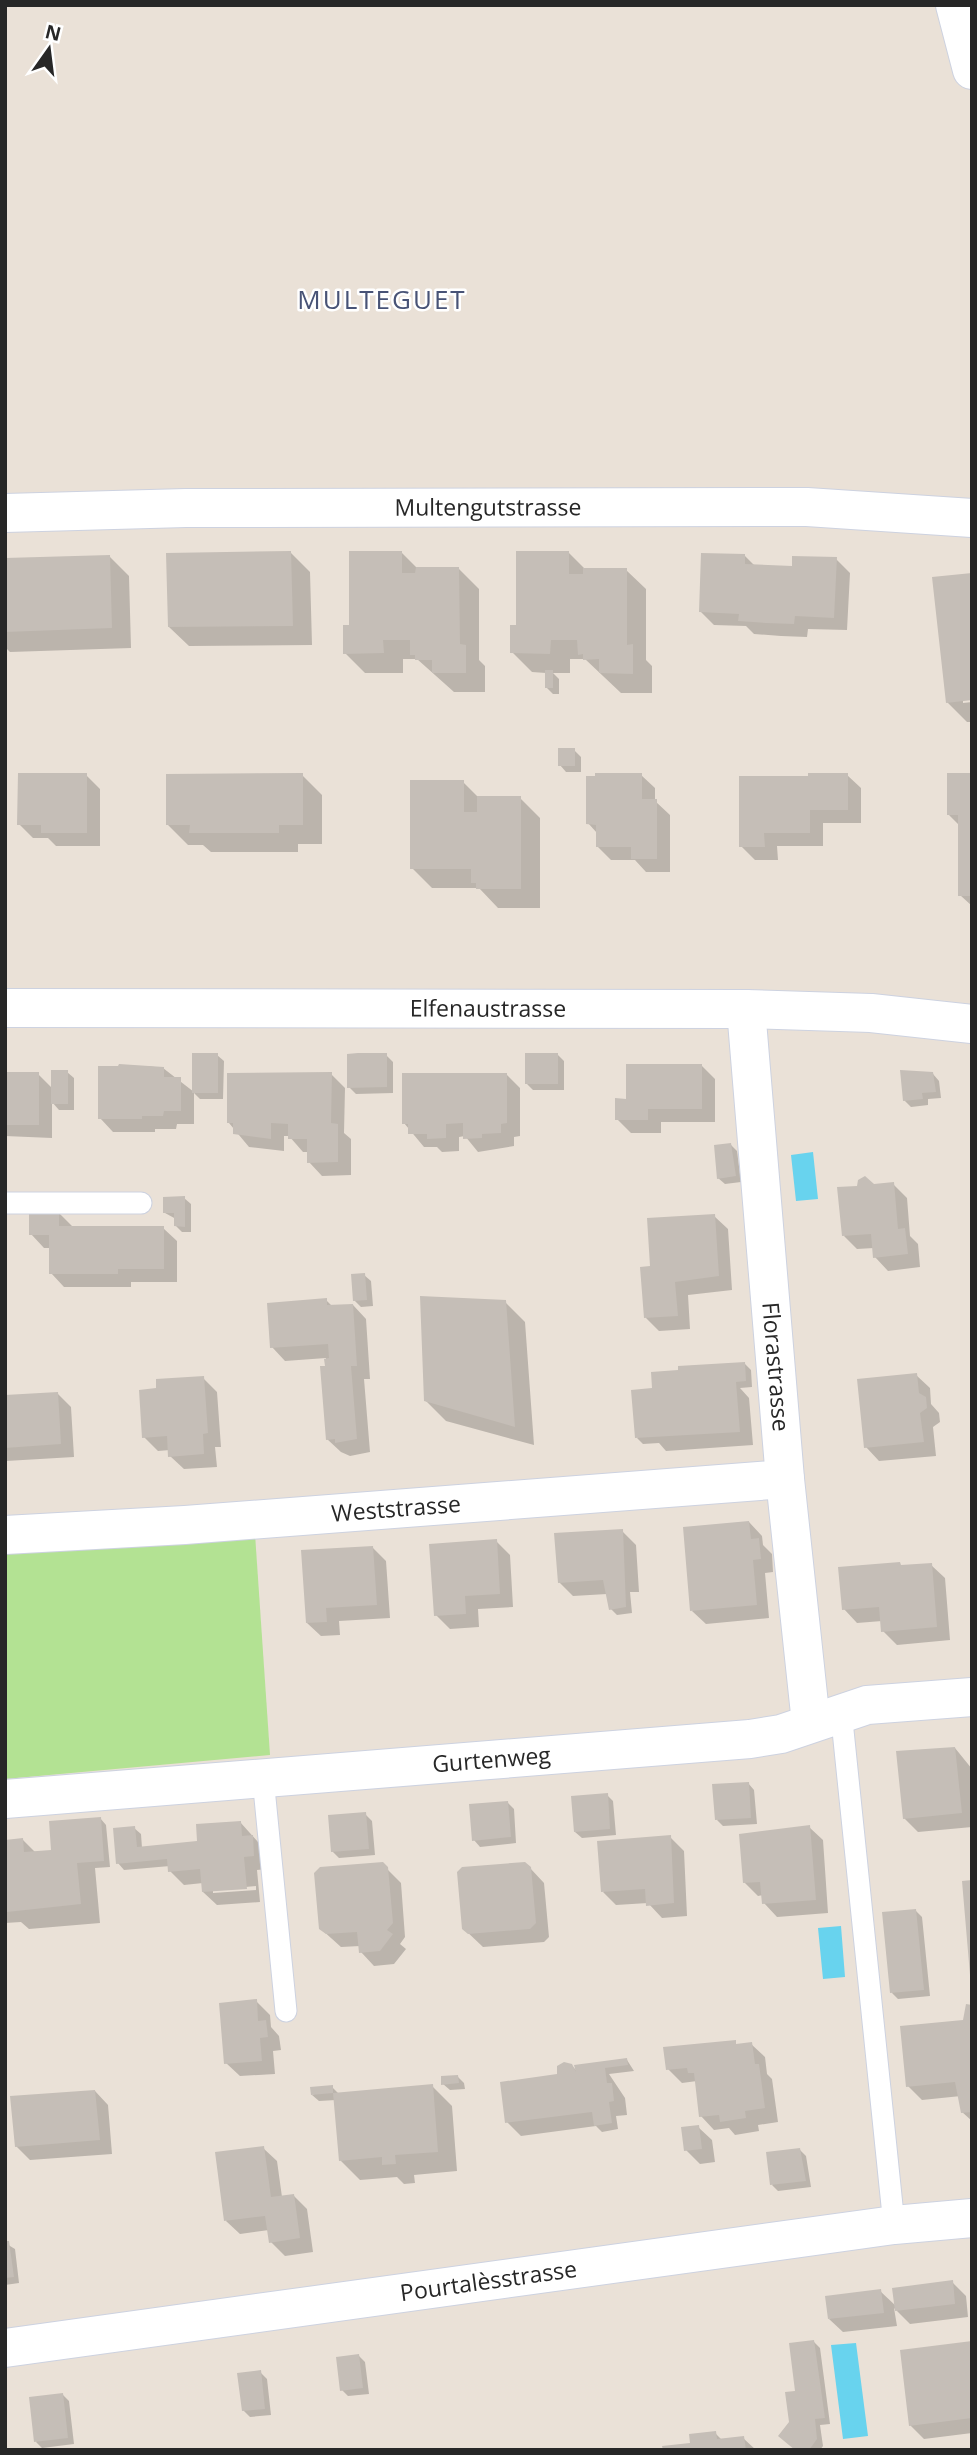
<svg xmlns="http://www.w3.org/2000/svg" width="977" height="2455" font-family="'Open Sans',sans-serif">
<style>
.green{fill:#b3e293}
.water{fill:#68d3ee}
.shadow{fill:#0003;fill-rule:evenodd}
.building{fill:#c5beb7}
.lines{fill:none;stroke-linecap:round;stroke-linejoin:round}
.lane-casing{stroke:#cdd2e0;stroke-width:23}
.street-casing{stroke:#cdd2e0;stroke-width:40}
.lane{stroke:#fff;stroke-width:21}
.street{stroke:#fff;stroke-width:38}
.labels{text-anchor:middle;stroke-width:5;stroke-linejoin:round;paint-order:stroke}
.street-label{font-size:23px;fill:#272727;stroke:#fff}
.quarter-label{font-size:26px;letter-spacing:2px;fill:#485376;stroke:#fff}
</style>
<rect width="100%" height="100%" fill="#eae1d7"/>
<path class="green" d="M255,1534l15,221 -265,24v-227z"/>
<path class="water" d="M813,1152l5,47 -22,2 -5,-46z
M841,1926l4,51 -22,2 -5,-51z
M856,2343l12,93 -25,3 -12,-94z"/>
<path class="shadow" d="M290,552l20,20 2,73 -123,1 -20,-19z
M401,552l17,17h41l20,20v71l6,6v26h-31l-37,-33h-14v14h-38l-20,-20 6,-27z
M569,553l17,17h40l20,19v71l6,6v27h-31l-36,-34h-15v14h-17l6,6v15h-6l-7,-7v-14l-14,-1 -20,-20 6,-25z
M109,556l20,20 2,72 -121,4 -5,-5v-87z
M745,556l10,10 39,1 42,-8 14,14 -3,57 -39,-1 -1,8 -26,-1 -27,-2 -8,-8 -32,-1 -13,-13z
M963,699v4l9,-1v20h-5l-20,-20z
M574,750l7,7v15h-15l-6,-7z
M86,775l14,14v57h-44l-8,-8h-15l-14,-14z
M302,775l20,20v49h-24v8h-87l-8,-7h-15l-20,-20z
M641,775l14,13v13l15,14v57h-24l-11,-12h-24l-14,-14v-13l-9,-10z
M847,775l14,13v35h-38v23h-46l1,14h-23l-14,-14v-68z
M972,775v131l-12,-11v-69l-11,-11z
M463,782l16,16h41l20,20v90h-42l-19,-20h-47l-20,-20z
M557,1054l7,7v29h-31l-6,-6z
M217,1055l7,6 -1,38h-23l-6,-6v31h-17l-1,5h-21v3h-42l-13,-14v-50l46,-2 17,2 31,24z
M386,1055l7,7v31l-37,1 -7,-7z
M702,1066l13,13v43h-54v11h-30l-14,-14 11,-19z
M67,1072l7,6v32h-15l-7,-8v36l-47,-2v-62h33l15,15z
M331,1074l14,14 -1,45 7,6v36l-29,1 -13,-14v-10h-6l-14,-16h-5v15l-35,-4 -20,-24z
M506,1074l14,14v48l-6,1v9l-36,6 -13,-16 -6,1v14l-17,1 -5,-5h-13l-20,-24z
M933,1074l6,7 2,17 -13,1v6l-17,2 -7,-7z
M731,1145l6,6 4,31 -16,2 -7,-6z
M893,1184l14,14 3,38 8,8 2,23 -32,4 -13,-14 -1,-9 -17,1 -13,-13 29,-50z
M184,1198l7,6v28h-9l-6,-6v-7l-11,-6z
M58,1212l14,14 91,2 14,13v41h-46v5h-67l-13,-14v-25h-7l-13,-14z
M714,1216l14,13 4,61 -44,5 2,34 -31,2 -13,-13 6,-51z
M364,1275l7,6 2,25 -12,1 -7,-7z
M326,1300l7,7 20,-2 13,14 4,60h-6l6,73 -20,4 -9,-4 -14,-13 -1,-81 -41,3 -13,-14z
M505,1302l20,20 9,123 -88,-24 -20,-20z
M744,1363l7,7 1,17 -12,1 9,10 4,47 -87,6 -7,-8 -16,1 -6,-6z
M916,1375l14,13 1,16 8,9 1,9 -7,5 3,29 -57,5 -13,-14z
M203,1378l14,14 4,55h-6l2,20 -33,2 -14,-13v-6l-12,1 -14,-14z
M57,1393l14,14 3,50 -68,4 -1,-64z
M749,1522l13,14 1,9 9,9 1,18 -8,1 4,45 -63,6 -14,-13z
M622,1531l14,14 3,47h-9l2,21 -15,2 -6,-6 -4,-15 -34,2 -14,-14z
M496,1541l14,14 3,52 -35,2 1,18 -29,2 -14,-14z
M372,1547l14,14 4,57 -51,3 1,14 -19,1 -14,-13z
M931,1565l14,13 5,62 -53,5 -14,-14 -1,-10 -25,2 -13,-14z
M955,1748l17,21v58l-54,5 -14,-14z
M748,1783l6,7 3,34 -34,2 -6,-6z
M607,1795l6,6 3,34 -34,3 -7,-6z
M507,1802l7,7 2,34 -36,4 -6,-7z
M365,1814l7,7 3,34 -36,3 -7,-7z
M100,1818l6,7 4,42 -15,1 5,55 -71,6 -8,-7 -16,1v-81l18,-2 13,13 19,-2z
M240,1822l26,29 1,18 -10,1 3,32 -43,3 -14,-13v-9l-19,2 -14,-14v-5l-46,4 -6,-7 16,-35 7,6 1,14 57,-6zM256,1886v4l-43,3v-3z
M809,1827l14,13 5,73 -51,4 -13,-14 -1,-8 -5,1 -14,-14z
M670,1837l14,14 3,65 -25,2 -14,-15 -32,2 -13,-13z
M382,1864l19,19 4,54 -5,7 6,5 -12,15 -20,2 -13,-14 -1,-6 -19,1 -20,-18z
M530,1868l14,15 5,54 -5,5 -61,5 -19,-18z
M916,1911l6,6 8,79 -32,3 -6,-6z
M256,2001l14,14 1,12 8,9 2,14 -8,1 2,23 -35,2 -14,-13z
M972,2006v115l-10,-9 -1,-16 -39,4 -14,-14 57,-64z
M751,2044l14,13 2,17 5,5 6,43 -20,3 1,6 -24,4 -6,-7 -15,2 -13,-14 -4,-35 -15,2 -14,-14z
M627,2060l7,11 -25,3 16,24 2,17 -11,1 2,13 -16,3 -6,-6 -75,10 -14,-14 64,-57 6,6z
M458,2077l6,6 1,6 -15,1 -7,-6z
M432,2086l20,20 5,65 -43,4 1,8 -11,1 -7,-7 -37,3 -20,-20 -4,-60 -17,1 -7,-6 20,-8 7,7z
M95,2091l13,14 4,49 -82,6 -14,-14z
M698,2127l14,13 3,22 -15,2 -14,-14z
M263,2148l14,13 5,36 11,-2 14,14 6,43 -28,4 -14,-14 -2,-12 -29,4 -14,-13z
M799,2149l7,7 5,31 -33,4 -6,-6z
M5,2243l10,6 4,34 -14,2z
M952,2282l14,14 2,21 -58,7 -16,-16 3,18 -54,6 -14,-13 51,-28 16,15z
M814,2342l6,6 10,76 -10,1 3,21 -3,4h-24l-6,-27z
M972,2343v90l-48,6 -14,-14z
M359,2356l6,6 4,32 -21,2 -6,-6z
M260,2372l7,7 4,36 -21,2 -7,-7z
M62,2394l7,7 5,43 -32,4 -6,-6z
M715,2433l7,7 21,-2 13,12h-92l28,-6z"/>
<path class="building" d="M291,551l2,75 -125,1 -2,-74z
M349,551h53v22h13l1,-6h43l1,77 6,1v28h-34v-13h-17v-5h-5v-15h-27l1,13 -41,1v-29h6z
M516,551h53v23h14v-6h44v77l6,-1v30l-34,-1v-14l-16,1v-6l-5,1 -1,-15h-26l-1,14 -40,-1v-28h6z
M701,553l44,1v10l47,2v-10l45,1 -3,61 -39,-2 -1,8 -28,-1 -28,-2 1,-7 -40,-2z
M110,555l2,73 -107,4v-74z
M972,573v127l-26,3 -14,-126z
M545,670h8v18h-8z
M558,748h17v18h-17z
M18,773h69v60h-46v-8h-24z
M303,773v52h-24v8h-90l1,-8h-24v-51z
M595,773h47v26h15v60h-26v-12h-35v-22l-10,-1v-48h9z
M808,773h40v37h-38v23h-46l1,14h-26v-71h69z
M947,773h25v123h-14v-81h-11z
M410,780h54v32h13v-16h44v93h-45v-6h-5v-14h-61z
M192,1053h26v40h-26z
M358,1053h29v34l-40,1v-34z
M525,1053h33v31h-33z
M119,1064l45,3v10h17v34h-17l-1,5h-21v3h-44v-53h20z
M626,1064h76v45h-54v11h-33v-22l11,1z
M51,1070h17v34h-17z
M900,1070l33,2 3,20 -14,1 1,6 -20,2z
M5,1072h34v53h-34z
M332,1072l-1,51 7,1v38l-31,1v-24h-19v-15l-17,-1v16l-38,-5v-11h-6v-50z
M402,1073h105v50l-6,1v9l-19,1v4l-19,1v-16l-17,1v14l-19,1v-5h-19v-10h-6z
M731,1143l5,33 -19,3 -3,-34z
M865,1176l9,8 20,-2 4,47 7,-1 3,26 -35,4 -2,-24 -29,2 -5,-49 20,-1 1,-6z
M185,1196v31l-11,-1v-13h-11v-16z
M29,1210l30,1v15h105v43h-46v5h-69v-39h-20z
M715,1214l4,62 -44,6 3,34 -34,2 -4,-51 10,-1 -3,-48z
M365,1273l2,27 -14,1 -2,-27z
M420,1296l86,4 9,127 -91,-26z
M327,1298v7l26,-1 4,62h-6l6,73 -22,4v-4l-9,1 -6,-74h5l-1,-7 5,-1 -1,-14 -58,4 -3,-45z
M745,1362l1,19 -10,1 4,50 -105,6 -4,-48 21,-2 -1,-16 27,-2v-4z
M917,1373l2,20 7,4 1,11 -7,5 4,29 -60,6 -7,-69z
M204,1376l4,57 -5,1 1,20 -36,3 -1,-21 -25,2 -3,-48 17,-2v-9z
M58,1392l3,52 -56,4v-53z
M749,1521l2,18 8,-1 2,21 -8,1 4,45 -67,6 -7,-84z
M623,1529l3,78 -17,3 -6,-30 -45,3 -4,-50z
M497,1539l3,55 -35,2 1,18 -32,2 -5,-72z
M373,1546l4,59 -51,3 1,14 -21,1 -5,-73z
M900,1562l1,3 31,-2 5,64 -56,5 -2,-25 -37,3 -4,-43z
M955,1747l7,66 -59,6 -7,-68z
M749,1782l2,36 -36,2 -3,-36z
M608,1793l2,36 -36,3 -3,-36z
M508,1801l3,36 -39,4 -3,-37z
M366,1812l3,37 -38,3 -3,-37z
M101,1817l3,44 -27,2 4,41 -74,8 -2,-72 18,-2 1,14 27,-2 -2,-29z
M241,1821l1,15 11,-1 1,21 -10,1 3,32 -45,3 -2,-23 -32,3 -1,-13 -51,5 -3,-36 22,-2 2,21 60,-6 -1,-17z
M810,1825l6,75 -54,4 -2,-22 -17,1 -4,-49z
M671,1835l3,68 -28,3 -1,-17 -44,3 -4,-51z
M383,1862l5,5 5,56 -6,7 6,4 -13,17 -21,2 -2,-21 -31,2 -7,-5 -5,-56 6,-6z
M525,1862l6,5 5,56 -6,6 -62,5 -6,-5 -5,-57 5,-5z
M972,1880v95h-2l-8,-94z
M916,1909l8,81 -34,3 -8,-81z
M257,1999l1,22 8,-1 2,17 -8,1 2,23 -38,3 -5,-61z
M966,2004l6,1v107l-11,1 -6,-31 -49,5 -6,-61 63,-6z
M736,2040v4l16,-2 3,22h4l6,44 -20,3 1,7 -26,4 -1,-7 -20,2 -5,-44h-6l-1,-5 -21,2 -3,-23z
M627,2058l1,7 -23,3 2,15h5l2,18 -5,1 3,21 -18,3 -2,-14 -87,11 -5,-41 57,-8v-8l7,-4 8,2 4,8 -2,-7z
M458,2075l1,8 -18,2v-9z
M433,2084l5,68 -43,3 1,9 -14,1v-8l-43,4 -6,-68z
M333,2085v8l-22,2 -1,-8z
M95,2090l5,50 -85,7 -5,-51z
M699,2125l3,24 -18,2 -3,-24z
M264,2146l7,51 23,-3 6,44 -31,5 -4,-27 -41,5 -9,-69z
M800,2148l6,33 -36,4 -4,-33z
M5,2241h4l5,36 -9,1z
M953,2280l2,24 -60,7 -3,-23z
M881,2289l3,24 -56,6 -3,-23z
M814,2340l11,78 -10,1 2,20 -8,11h-14l-17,-14 11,-14 -4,-30 10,-1 -6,-48z
M972,2341v77l-63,8 -9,-76z
M359,2354l4,34 -23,3 -4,-34z
M261,2370l4,39 -23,2 -5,-38z
M63,2393l5,45 -34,4 -5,-45z
M716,2431l1,8 27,-3 2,14h-83l-1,-4 28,-3 -1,-9z"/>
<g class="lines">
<g class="lane-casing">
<path id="lane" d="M5,1203h136
M841,1711l53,514
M263,1778l23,233"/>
</g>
<g class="street-casing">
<g id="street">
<path d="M955,5l17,65"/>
<path id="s1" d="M5,513l181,-5 621,-1 165,11"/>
<path id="s2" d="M5,1008l741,1 125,4 101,11"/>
<path id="s3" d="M746,1009l39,470 26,244"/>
<path id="s4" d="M5,1535l180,-10 600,-46"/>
<path id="s5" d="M5,1799l745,-60 31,-5 86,-29 105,-8"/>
<path id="s6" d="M5,2348l889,-123 78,-7"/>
</g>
</g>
<use href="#lane" class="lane"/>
<use href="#street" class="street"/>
</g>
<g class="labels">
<g class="street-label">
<text dy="8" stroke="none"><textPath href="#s1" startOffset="483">Multengutstrasse</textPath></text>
<text dy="8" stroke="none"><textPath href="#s2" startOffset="483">Elfenaustrasse</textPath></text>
<text dy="8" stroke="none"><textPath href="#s3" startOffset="359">Florastrasse</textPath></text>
<text dy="8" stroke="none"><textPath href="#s4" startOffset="392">Weststrasse</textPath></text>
<text dy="8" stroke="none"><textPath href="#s5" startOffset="488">Gurtenweg</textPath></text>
<text dy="8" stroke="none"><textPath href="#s6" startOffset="488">Pourtalèsstrasse</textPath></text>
</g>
<g class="quarter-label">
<text x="382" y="309">MULTEGUET</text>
</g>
</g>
<rect width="977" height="2455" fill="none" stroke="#272727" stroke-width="14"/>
<g transform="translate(49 49) rotate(14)" stroke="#ffffff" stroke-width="5" paint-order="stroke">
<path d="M0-5L12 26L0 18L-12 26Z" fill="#272727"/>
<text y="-10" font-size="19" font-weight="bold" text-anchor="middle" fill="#272727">N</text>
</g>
</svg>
